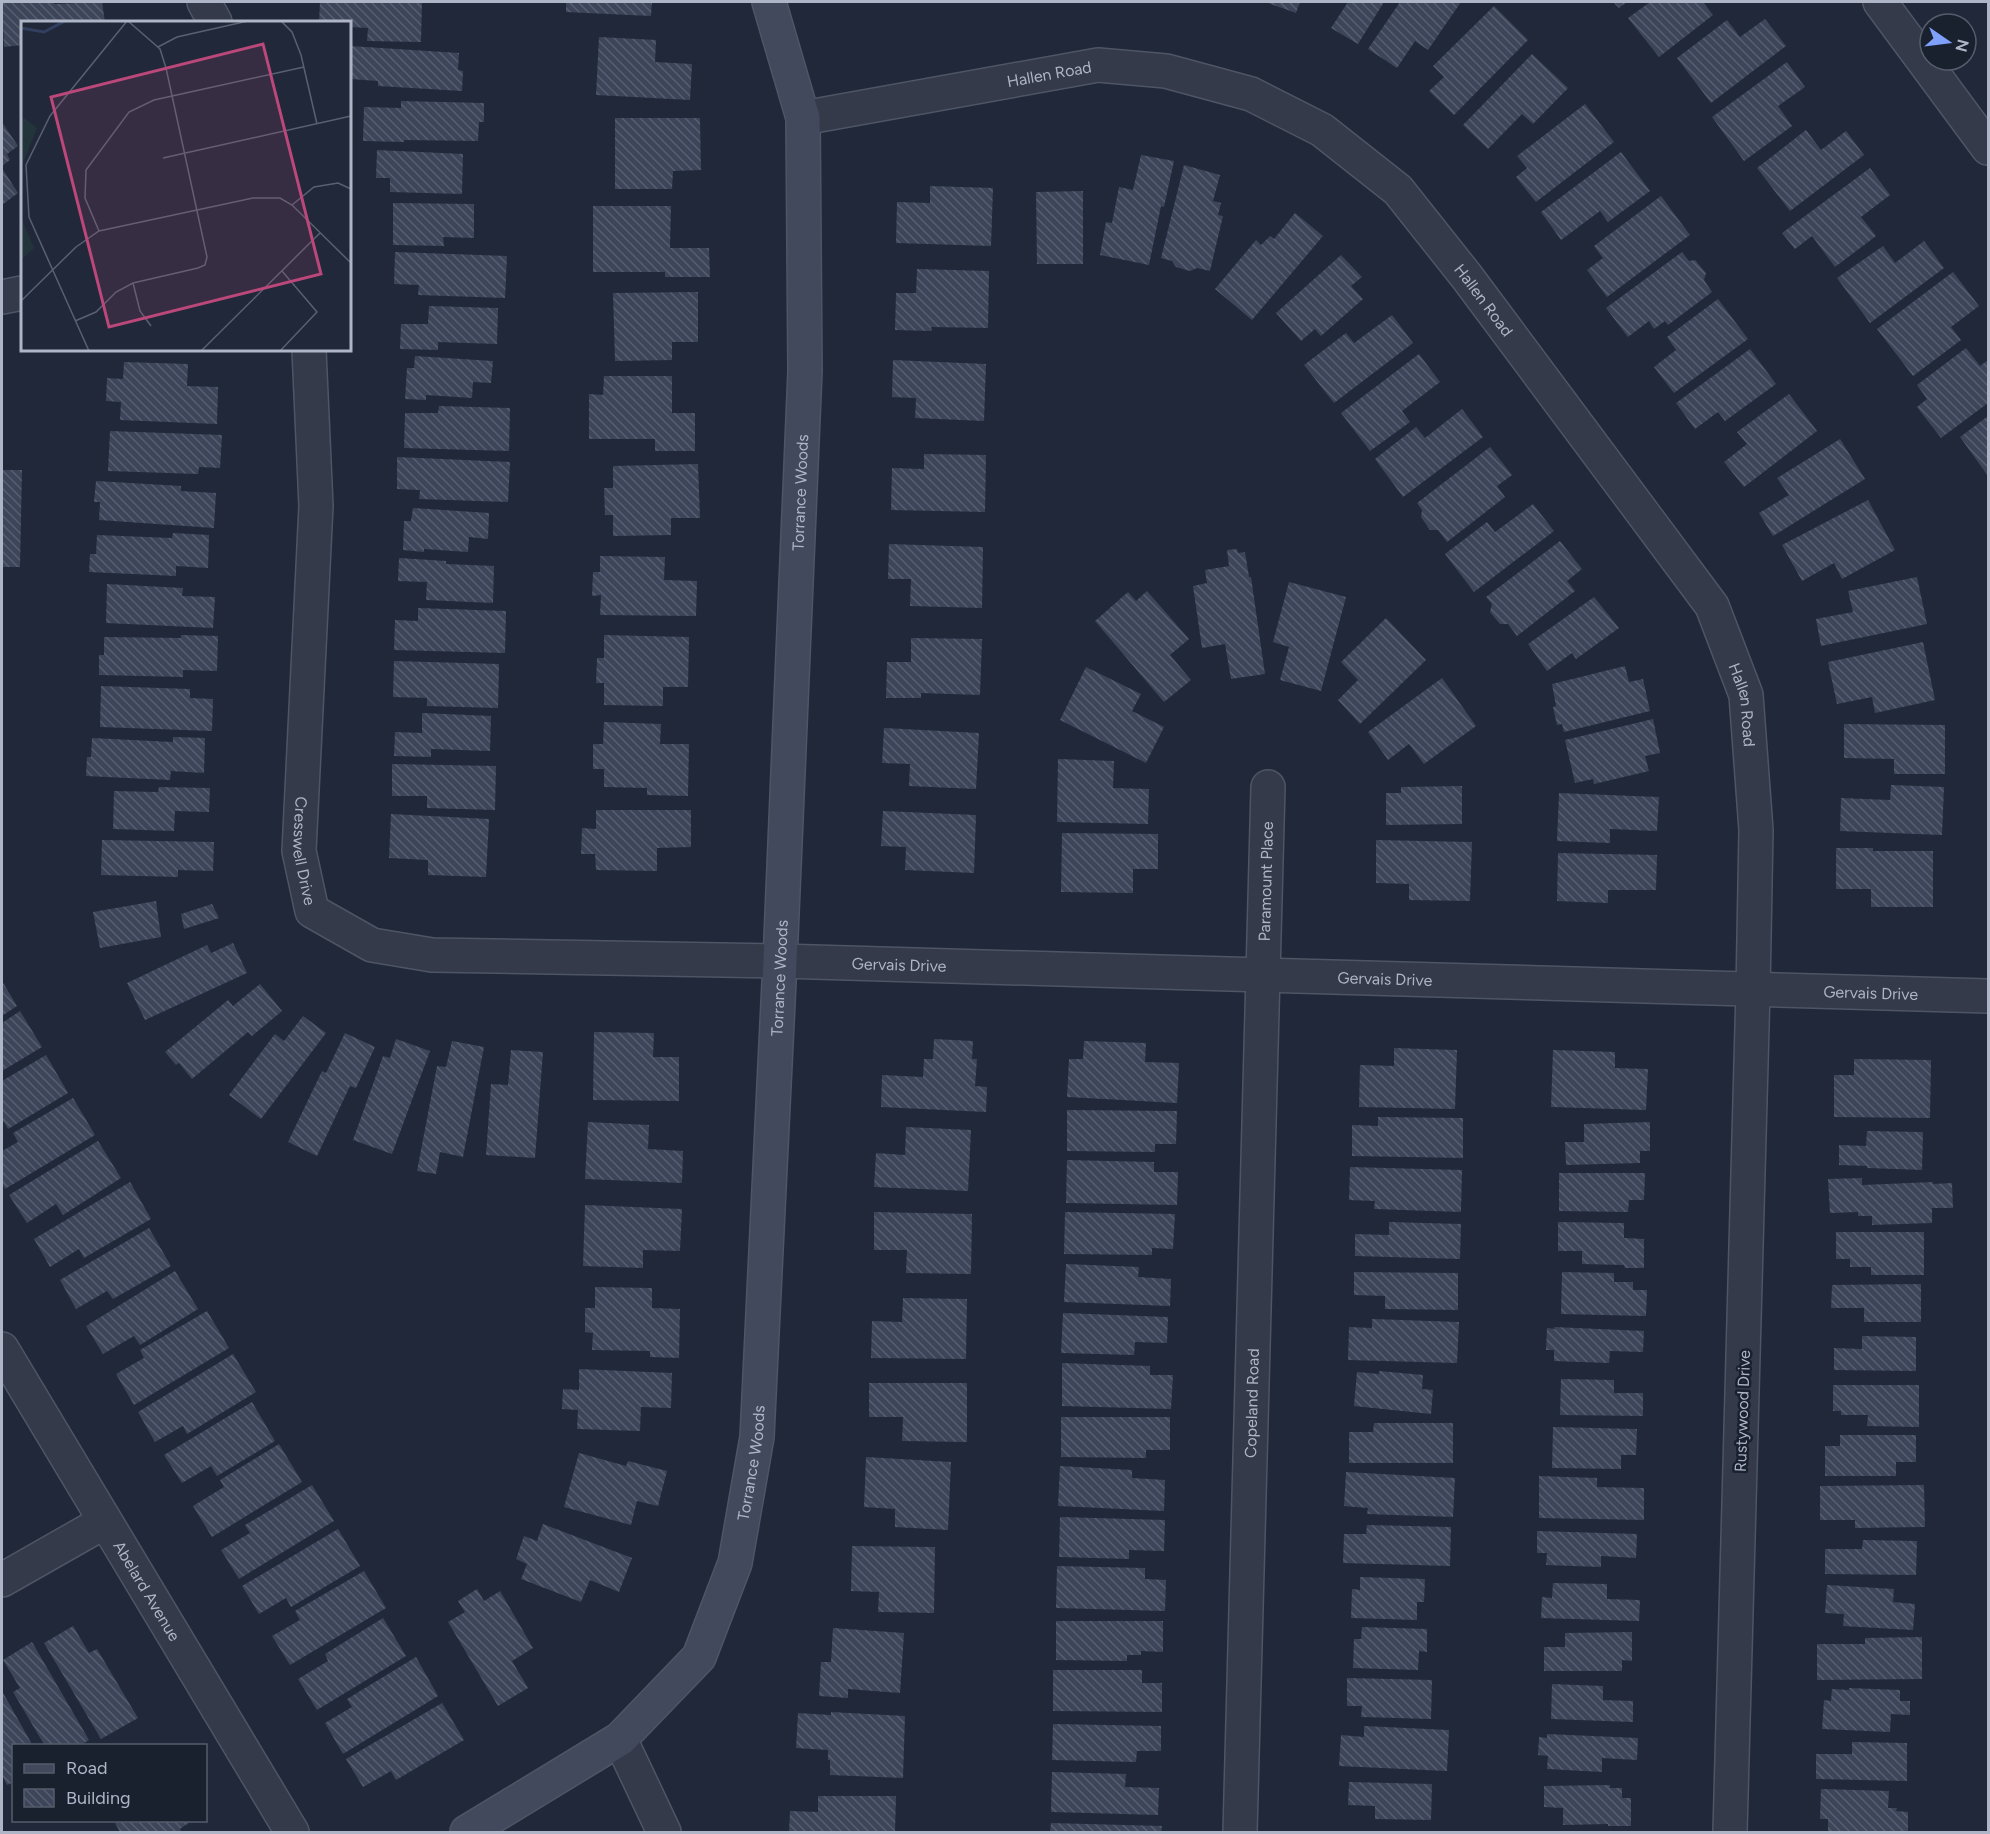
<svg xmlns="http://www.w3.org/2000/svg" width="1990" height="1834" font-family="Figtree,sans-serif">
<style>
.building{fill:url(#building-back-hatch)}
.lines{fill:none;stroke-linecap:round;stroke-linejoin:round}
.street-casing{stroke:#4e5564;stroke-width:36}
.secondary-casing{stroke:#4e5564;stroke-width:36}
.street{stroke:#343a4a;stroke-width:33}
.secondary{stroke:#42495d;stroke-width:33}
.labels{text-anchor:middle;stroke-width:5;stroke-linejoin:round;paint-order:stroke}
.street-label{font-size:16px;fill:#aeb5c6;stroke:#19202e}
.inset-river{fill:none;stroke:#323f5f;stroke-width:3}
.inset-road{fill:none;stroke:#596071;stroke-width:1.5}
.view{fill:#bc477b;fill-opacity:0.15;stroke:#bc477b;stroke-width:3}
.inset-edge{fill:none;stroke:#aeb5c6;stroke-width:3}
</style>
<defs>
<pattern id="building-back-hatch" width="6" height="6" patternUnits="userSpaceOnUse" patternTransform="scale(1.5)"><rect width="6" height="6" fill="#3c4559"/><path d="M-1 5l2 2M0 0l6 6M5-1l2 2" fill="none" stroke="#565e6f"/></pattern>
</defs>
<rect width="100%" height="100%" fill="#202839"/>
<path class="building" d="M2,2h52v2l48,-2 3,20h-83v23l-18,2z
M320,2h102l-1,40 -54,-1 1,-13 -18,-1v-5h-31z
M566,2h86l-1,14 -85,-4z
M1265,2h35l-4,11z
M1348,2h36l-26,42 -27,-16z
M1400,2h61l-33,48 -13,-9 -18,27 -29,-19z
M1613,2h14l-8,6z
M1650,2h53l10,13 -54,42 -31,-39z
M1494,6l34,34 -74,75 -25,-24 15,-14 -11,-11z
M1765,19l21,27 -75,57 -34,-45 50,-38 13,17z
M599,37l57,3 -1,22 37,2 -2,36 -94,-5z
M350,46l109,7 -1,17 5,1 -1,20 -84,-5v-5l-28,-2z
M1532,54l36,34 -35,36 -11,-10 -34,35 -25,-24z
M1787,62l18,25 -27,19 14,20 -48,35 -32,-44z
M401,101l83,2v19h-5l-1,19 -74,-1v2l-41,-1 1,-34 37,1z
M1585,104l29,38 -78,60 -20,-25 11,-9 -10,-12z
M615,118h85l1,52 -28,1 -1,18h-57z
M2,122l16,24 -11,8 3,6 -8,6z
M1806,130l15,20 25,-19 18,24 -74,56 -33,-43z
M377,150l86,4 -1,40 -72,-2v-14h-14z
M1621,152l29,39 -42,31 -8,-11 -39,29 -20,-28z
M1141,155l33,6 -10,46 -3,-1 -12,59 -49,-10 6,-33 6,1 7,-36 14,3z
M1184,165l36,10 -7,26 8,2 -3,12 5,1 -13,55 -13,-3 -7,3 -14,-4 -4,-6 -11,-3z
M2,168l16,25 -16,12z
M1870,168l20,27 -29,22 15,19 -41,31 -23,-31 -17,13 -13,-16z
M930,186l63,2 -2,58 -95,-3 1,-41 33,1z
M1083,191v73h-46l-1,-72z
M1661,196l29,39 -83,62 -20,-27 16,-12 -9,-12z
M393,203l81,1v34l-31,-1 1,9 -51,-1z
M593,206h78l-1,42h39l1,29h-45v-5h-72z
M1295,213l28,23 -71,84 -37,-31 41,-49 5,5 9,-9 4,3z
M1924,241l20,27 -74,55 -33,-45 46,-32 12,17z
M395,252l112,4 -2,42 -87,-3 1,-10 -25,-1z
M1682,252l7,9 6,-1 11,13 -2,7 8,12 -44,33 -3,-4 -11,8 -5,-8 -21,16 -22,-29z
M1341,255l21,22 -11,9 12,13 -42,37 -6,-7 -14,12 -25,-28z
M917,269l72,2 -1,57 -57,-1 1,4 -37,-1 1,-37h20z
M1953,272l26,34 -28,21 10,13 -48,36 -36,-47z
M698,292v50h-26v18l-57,1 -2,-68z
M1718,299l30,40 -74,54 -20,-26 22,-17 -9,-13z
M429,306l69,2 -1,36 -59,-2v8l-38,-1 1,-25h27z
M1392,315l21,28 -79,60 -30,-38 42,-32 8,10z
M1966,348l14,18 8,-6v43l-47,35 -24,-31 10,-8 -10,-14z
M1750,349l26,35 -51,37 -7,-9 -23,17 -19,-26z
M1419,354l21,28 -38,29 8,11 -40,29 -29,-38z
M415,356l78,5 -2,22 -18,-1 -1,16 -46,-3v5l-21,-1 2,-31h7z
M893,360l93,4 -2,57 -69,-3 1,-20 -24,-1z
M124,362l64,2 -1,22 31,1 -1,37 -97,-4 1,-18 -15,-1 1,-23 16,1z
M604,376h68v37h23v38h-40v-12h-66v-45l14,1z
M1789,394l28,37 -73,56 -20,-25 23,-18 -10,-12z
M439,406l71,2 -1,43 -105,-3 1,-35h33z
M1462,409l21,28 -80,60 -28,-38 41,-32 9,11z
M1988,416v60l-28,-39z
M110,431l112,4 -2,33 -21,-1 -1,7 -90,-3z
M1840,439l25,40 -92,57 -14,-23 30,-18 -12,-17z
M1490,447l22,28 -15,11 8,11 -58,45 -9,-12h-8l-9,-13 1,-7 -5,-7z
M924,454l62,1 -1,57 -94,-2 1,-42 32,1z
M397,457l113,5 -2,40 -89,-3 1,-9 -23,-1z
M698,464l2,54h-29v17l-58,1v-21h-8l-1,-27h9v-22z
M2,470h20l-2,97h-18z
M96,481l85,5v5l35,2 -2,35 -115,-8 1,-18h-6z
M1868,500l27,50 -53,29 -8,-16 -32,18 -20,-36z
M1533,504l21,27 -80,61 -29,-38 42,-32 8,10z
M413,508l76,5 -1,26 -19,-2 -1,15 -44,-3v3l-21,-2 1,-29h7z
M173,533l36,2 -1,33 -32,-2v10l-87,-4 1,-18h6l1,-19 75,3z
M1560,541l22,28 -15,12 8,10 -58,45 -9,-12h-8l-10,-12 2,-8 -6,-7z
M889,544l94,3 -1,61 -72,-2 1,-27h-23z
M1237,549l1,4 7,-1 4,25h2l14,97 -34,5 -6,-35 -23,4 -9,-62 14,-3 -2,-13 24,-4 -2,-16z
M600,556l65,1 -1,23 33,1 -1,35 -96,-1 1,-20 -9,1 1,-24h7z
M399,558l47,3v3l48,2 -1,37 -67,-3 1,-18 -29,-1z
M1917,577l10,47 -106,22 -5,-27 37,-7 -5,-21z
M1289,582l57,15 -25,94 -41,-11 9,-33 -16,-5z
M107,584l76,4 -1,8 33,1 -2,31 -107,-5z
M1147,591l42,48 -19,16 21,25 -27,22 -69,-81 33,-29 8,9z
M1594,597l25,31 -43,31 -4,-6 -25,18 -19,-27z
M418,608l88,3 -1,42 -111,-3 1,-30 23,1z
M1386,618l40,42 -66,64 -22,-24 20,-20 -17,-18z
M181,635l37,1 -1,35 -34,-1v7l-84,-2v-20h5v-18l77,1z
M604,635l85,2 -1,50h-25v19l-59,-1v-22h-8l1,-25h7z
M911,638l71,1 -2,56 -59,-2v5h-35l1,-36h24z
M1923,642l12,58 -60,13 -3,-16 -35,7 -9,-42z
M394,661l105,3 -1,44 -71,-2v-8l-34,-1z
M1625,666l4,16 14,-3 7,32 -86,21 -2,-8 -5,1 -4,-18 3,-1 -4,-22z
M1086,667l55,27 -9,17 32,16 -18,36 -86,-43z
M1442,678l34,48 -52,38 -15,-20 -21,16 -20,-28z
M101,686l89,3v9l23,1 -1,32 -112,-4z
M422,713l69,3 -1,35 -59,-2v8l-37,-1 1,-24 27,1z
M1653,719l7,34 -15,3 4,15 -55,13 -1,-5 -18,4 -10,-43z
M604,722l57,2 -1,20h29l-1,52 -41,-1v-7l-43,-1v-18h-11v-25h10z
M1844,724l101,1v49h-51v-15l-50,-1z
M884,728l95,5 -3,56 -67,-3 1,-22 -28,-1z
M173,737l32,1 -1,35 -33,-2 -1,9 -84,-4 1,-19h4l1,-19 81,4z
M1058,759l56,2 -1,27 36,1 -1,35 -91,-2z
M392,764l104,2 -1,44 -68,-2v-12h-35z
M1891,785l53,2 -2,48 -102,-4 1,-33 49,2z
M1462,786v38l-76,1v-32h15v-6z
M159,787l51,1 -1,24 -34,-1 -1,20 -61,-2 1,-38 44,1z
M1559,793l100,4 -2,34 -47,-2v14l-53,-2z
M596,810h95v37l-34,1v23l-61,-1 -1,-16h-14l1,-26 14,1z
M883,811l93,4 -2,58 -69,-3 1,-23 -25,-1z
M391,814l98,5 -3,58 -58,-2v-15l-39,-2z
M1062,833l96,1v35h-25v24l-72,-1z
M102,840l112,2 -1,29 -35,-1v7l-77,-2z
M1376,840l96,2 -2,59 -61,-1v-16l-33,-1z
M1836,848h37v3h60v56h-62v-18h-35z
M1558,853l99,2 -1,35h-48v13l-51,-2z
M156,901l5,36 -61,11 -7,-36z
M212,904l7,14 -35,11 -3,-15z
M233,943l14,30 -102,47 -18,-37 80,-38 4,8z
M2,981l15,25 -15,10z
M260,984l22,27 -30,25 -4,-4 -56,47 -13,-16 -3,2 -11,-13 63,-52 5,6z
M20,1011l22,36 -40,24v-48z
M303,1016l23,17 -65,86 -32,-24 46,-61 9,7z
M594,1032l60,1 -1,24h26v44l-86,-1z
M345,1033l30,14 -19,41 -6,-2 -33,70 -29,-14 34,-71 4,2z
M396,1039l34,12 -38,103 -39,-14 30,-84 7,2z
M934,1039l39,2 -1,18h5l-2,27 12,1 -1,25 -105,-5 1,-32 41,2 1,-18h9z
M452,1041l32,6 -21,110 -23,-5 -4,22 -19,-3 20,-105 9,1z
M1084,1041l62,2 -1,19 34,1 -2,40 -110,-6 2,-38h14z
M1394,1048l63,2 -2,59 -96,-2 1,-42 34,1z
M511,1050l32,2 -8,106 -49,-3 5,-71 17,1z
M1553,1050l62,2v16l33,1 -2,41 -95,-3z
M46,1055l22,38 -60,36 -4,-7 -2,1v-42z
M1854,1059l77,1 -1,58 -96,-1v-42h20z
M73,1098l22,37 -90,54 -3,-6v-32l16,-9 -5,-9z
M1067,1110l110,1 -1,33h-21v8l-88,-1z
M1378,1117l85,1v40l-111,-2v-31l26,1z
M588,1122l61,3 -1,24 35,2 -1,32 -97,-4z
M1650,1122v29h-10v12l-74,2 -1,-23h19v-18z
M906,1127l65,3 -3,61 -94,-4 2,-34 29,2z
M1867,1131l56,1 -1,38 -55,-2v-2l-28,-1v-20l27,1z
M98,1141l23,37 -58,37 -7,-11 -29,19 -18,-28z
M1067,1160l87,2v10h24l-1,33 -111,-2z
M1350,1167l112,3 -1,42 -87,-3 1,-8 -26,-1z
M1559,1173h86l-1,27h-15l-1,12 -69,-1z
M1862,1178v7l71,-3v2l19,-1 1,25h-21v15l-60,2v-9h-14v-4l-28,1 -2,-34z
M130,1182l21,37 -67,39 -5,-9 -29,18 -16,-28z
M585,1205l97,4 -2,42 -37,-1v18l-60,-2z
M874,1212l98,2 -1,60 -65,-1 1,-23h-33z
M1065,1212l110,2 -2,35 -21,-1v7l-88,-1z
M1389,1222l72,2 -1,35 -105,-3v-22l34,1z
M1558,1222l66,1v15l20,1v29h-19l-1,-3 -42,-1v-13h-24z
M149,1228l22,38 -58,33 -6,-8 -31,18 -16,-29z
M1836,1232h88v43h-53v-8h-21v-8h-14z
M1066,1264l73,3 -1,10 33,2 -1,27 -106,-4z
M175,1271l23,38 -58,36 -6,-9 -31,18 -17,-28z
M1354,1272l104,1v37l-73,-1v-13l-31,-1z
M1562,1272l52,1v9h19v8h14l-1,26 -85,-2z
M1921,1284v38h-57v-14h-33l1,-23z
M595,1287l57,1v20l28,1 -1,49 -29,-1v-6l-58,-1 1,-17 -8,-1v-24h10z
M903,1298l64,1 -1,60 -95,-1 1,-37 30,1z
M207,1311l22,37 -95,57 -18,-31 28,-16 -4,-8z
M1063,1313l105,4 -1,26 -32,-1 -1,13 -73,-2z
M1372,1319l87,3 -2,41 -109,-3 1,-33 23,1z
M1554,1327l90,4 -1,21 -33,-1 -1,12 -55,-2v-11h-8l1,-22 8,1z
M1862,1336l54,1v34l-82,-1v-22l28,1z
M233,1354l23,38 -69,42 -4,-8 -28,16 -17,-30z
M1062,1363l88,3v9h23l-2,34 -109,-3z
M579,1369l93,4 -1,35 -30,-1 -1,24 -63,-2 1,-19 -16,-1 1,-20 16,1z
M1379,1371l44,4 -1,14 11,1 -2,24 -77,-8 3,-34 22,2z
M1561,1379l53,1v13h29v23l-83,-1z
M869,1383h98v59l-65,-1 1,-24h-34z
M1833,1385h86v42l-52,-1 1,-11h-27v-4h-8z
M252,1402l23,39 -58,35 -6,-10 -29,17 -18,-28z
M1061,1417h109v33h-24v8l-85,-1z
M1374,1423h79v40h-104v-31h24z
M1553,1427l84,2 -1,26h-15v14l-69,-1z
M1840,1435h76v27h-20v14h-71v-30h15z
M279,1444l23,38 -90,55 -19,-31 31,-19 -4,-7z
M579,1453l47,13 2,-5 39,10 -9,35 -21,-5 -6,24 -67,-18z
M866,1457l85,5 -3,68 -53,-3v-18l-31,-2z
M1060,1466l72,4v8l33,2 -1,31 -106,-5z
M1346,1472l109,6 -2,39 -86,-3 1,-6 -24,-2z
M1539,1476l58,2v9l47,1v32l-105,-2z
M312,1485l22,36 -95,58 -18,-29 29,-17 -5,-8z
M1924,1485l1,42 -70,1v-8h-35v-34z
M1060,1517l105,3 -1,31 -35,-1v9l-70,-2z
M543,1524l89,34 -13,34 -29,-12 -9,22 -60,-23 6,-15 -11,-5 8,-23 13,5z
M1367,1525l84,2 -1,39 -107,-3 1,-29h22z
M338,1529l22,37 -69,41 -5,-9 -27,16 -17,-28z
M1537,1531l100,3 -1,24 -35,-2v11l-55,-2 1,-12h-10z
M1863,1540l54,1 -1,34 -91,-1v-25h37z
M852,1546l83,1 -1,66 -56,-1 1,-20 -28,-1z
M1057,1566l88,2v11l21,1 -1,31 -109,-3z
M364,1571l22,37 -96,57 -18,-29 28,-16 -5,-9z
M1360,1577l65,2 -1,23h-7v18l-66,-2 1,-29 8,1z
M1553,1583l54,1v15l33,1 -1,21 -98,-3 1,-21 10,1z
M1827,1585l67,4 -1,13 22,2 -2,26 -70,-4 1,-12 -19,-1z
M477,1589l7,12 16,-10 33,57 -21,13 16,27 -30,18 -50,-84 17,-10 -7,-11z
M383,1618l23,38 -89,54 -19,-31 30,-18 -3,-7z
M1056,1621h107v31l-22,-1v4h-14v6l-71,-1z
M73,1626l16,27 8,-4 41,69 -37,21 -57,-96z
M1362,1627l65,2v23l-8,-1 -1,19 -65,-2 1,-29h7z
M833,1628l71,5 -4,60 -52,-4v9l-29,-2 2,-34h10z
M1632,1632v29l-10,-1v11h-78v-24h21v-14z
M1922,1637v42l-105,1v-36h48v-6z
M32,1642l57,98 -10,6h-34l-32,-54 7,-4 -17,-28z
M416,1657l22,39 -95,58 -18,-31 27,-16 -5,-8z
M1053,1670h89v13h20v29l-109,-1z
M1347,1678l85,2 -1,39 -70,-2 1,-11h-15z
M1552,1684l51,2v14l30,1v21l-82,-3z
M1849,1688l51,2v11h10v14l-19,-1 -1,18 -68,-3 2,-29 7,1 1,-12 17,1z
M2,1691l31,55h-19v40l-2,-3 -5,2 -5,-10z
M442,1703l22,37 -68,40 -5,-9 -28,16 -17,-28z
M831,1712l74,4 -2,62 -73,-3v-15h-2v-10l-32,-2 2,-35 33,2z
M1053,1724l108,2v25h-24l-1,11 -84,-2z
M1364,1726l85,4 -2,41 -108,-5 2,-31 23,2z
M1547,1734l91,4 -1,22 -35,-2v14l-55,-3 1,-13 -10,-1 1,-18 8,1z
M1852,1742l55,1v38l-91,-2v-25h36z
M1052,1772l74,2 -1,13 34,1 -1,27 -107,-3z
M1349,1782l83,2 -1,36 -56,-1v-13l-27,-1z
M1610,1785v3h12v10h9v28h-23v-2l-45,1v-17l-19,-1v-21z
M1821,1789l68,2 -1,17h9l-1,3 12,1v20l-80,-1v-12h-8z
M818,1796h78l-1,36h-106l1,-21 28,1z
M119,1820h74l-13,9 2,3h-62l-5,-9z
M1051,1823l111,3 -1,6h-111z"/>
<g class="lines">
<g class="street-casing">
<g id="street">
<path d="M204,2l11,20"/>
<path d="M1880,2l108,146"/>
<path id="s1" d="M803,118l295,-53 68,6 85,23 71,36 76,60 69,87 245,329 34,89 10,135 -3,160 -23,842"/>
<path d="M2,297l20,-4"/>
<path id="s2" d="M309,350l7,156 -17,345 13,60 60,34 60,10 348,6 1208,35"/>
<path id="s3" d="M2,1349l290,483"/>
<path d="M2,1580l102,-58"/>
<path d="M620,1739l44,93"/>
<path id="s4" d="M1240,1832l28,-1045"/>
</g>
</g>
<g class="secondary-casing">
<g id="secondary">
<path id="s5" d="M467,1832l153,-93 79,-82 36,-94 22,-126 23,-476 25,-590 -2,-253 -34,-116"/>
</g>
</g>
<use href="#street" class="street"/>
<use href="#secondary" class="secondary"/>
</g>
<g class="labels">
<g class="street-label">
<text dy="6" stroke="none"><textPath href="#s1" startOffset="250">Hallen Road</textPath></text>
<text dy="6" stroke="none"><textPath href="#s1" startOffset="772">Hallen Road</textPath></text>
<text dy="6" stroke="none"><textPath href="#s5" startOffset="1467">Torrance Woods</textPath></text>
<text dy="6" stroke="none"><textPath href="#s1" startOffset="1258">Hallen Road</textPath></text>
<text dy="6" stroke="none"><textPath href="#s2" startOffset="502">Cresswell Drive</textPath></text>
<text dy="6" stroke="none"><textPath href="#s4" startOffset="951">Paramount Place</textPath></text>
<text dy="6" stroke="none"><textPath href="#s2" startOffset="1160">Gervais Drive</textPath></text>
<text dy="6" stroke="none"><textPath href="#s5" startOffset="981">Torrance Woods</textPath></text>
<text dy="6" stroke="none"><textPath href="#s2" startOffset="1646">Gervais Drive</textPath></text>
<text dy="6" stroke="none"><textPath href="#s2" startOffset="2132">Gervais Drive</textPath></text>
<text dy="6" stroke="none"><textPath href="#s4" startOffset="429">Copeland Road</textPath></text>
<text transform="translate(1742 1411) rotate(-88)" y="6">Rustywood Drive</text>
<text dy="6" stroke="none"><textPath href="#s5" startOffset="495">Torrance Woods</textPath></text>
<text dy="6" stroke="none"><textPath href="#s3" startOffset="282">Abelard Avenue</textPath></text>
</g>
</g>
<g transform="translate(21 21)">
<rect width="330" height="330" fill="#202839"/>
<path d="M3,97l13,10 -16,40v-47zM0,196l13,31 -13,12z" fill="#22353a"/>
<path class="inset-river" d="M0,7l23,4 21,-11"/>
<path class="inset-road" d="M260,0l11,11 9,23 16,69M137,26l19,-10 71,-16M142,137l188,-42M271,184l22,-18 24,-4 13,6M78,210l-14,-33 1,-28 43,-58 25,-12 150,-33M112,262l7,28 11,15M0,280l55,-54 23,-16 154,-33h27l12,7 59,58M54,300l21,-9 20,-20 17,-9 65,-15 7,-3 2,-8 -41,-189 -6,-19 -32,-28M68,330l-60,-134 -3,-52 24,-49 77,-95M180,330l119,-118M259,330l37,-39 -35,-41"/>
<path class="view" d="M242,23l58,230 -212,53 -58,-230z"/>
<rect width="330" height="330" class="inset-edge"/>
</g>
<rect width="1990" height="1834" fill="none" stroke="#aeb5c6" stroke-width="6"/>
<rect x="12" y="1744" width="195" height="78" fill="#19202e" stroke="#555c6b" stroke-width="1.5"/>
<rect x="24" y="1764" width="30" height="9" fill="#42495d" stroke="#555c6b" stroke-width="1.5"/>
<text x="66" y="1774" font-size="18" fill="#aeb5c6">Road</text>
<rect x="24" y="1789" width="30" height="18" fill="url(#building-back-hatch)" stroke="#555c6b" stroke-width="1.5"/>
<text x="66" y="1804" font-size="18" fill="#aeb5c6">Building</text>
<g transform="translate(1948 42) rotate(104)"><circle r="28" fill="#19202e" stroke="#555c6b" stroke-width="1.5"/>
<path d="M0-4.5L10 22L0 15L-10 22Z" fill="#7fa0fb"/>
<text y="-9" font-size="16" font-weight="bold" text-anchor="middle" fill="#aeb5c6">N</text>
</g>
</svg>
